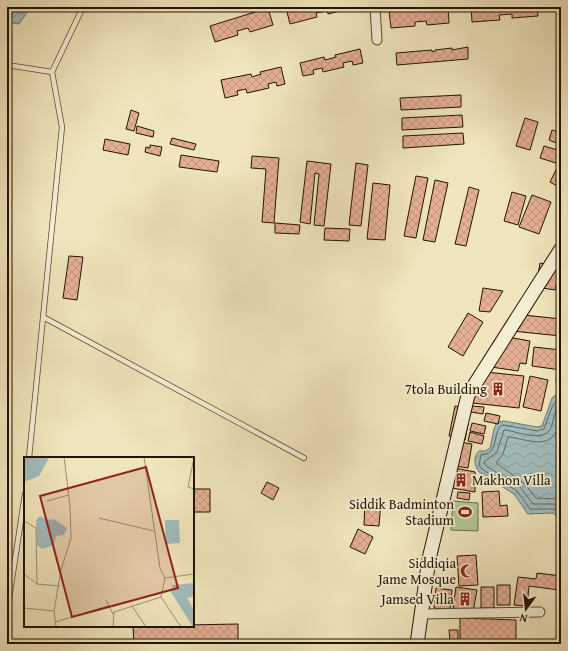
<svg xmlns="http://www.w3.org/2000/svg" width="568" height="651" font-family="'Gentium Book Plus',serif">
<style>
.grass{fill:#b4c695;stroke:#6a6c4a}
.water{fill:url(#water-waves);stroke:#6e7871}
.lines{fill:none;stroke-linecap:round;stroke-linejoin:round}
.shore{stroke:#61685e;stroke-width:1}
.building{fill:url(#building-cross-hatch);stroke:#211300}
.lane-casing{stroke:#55482f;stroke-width:6}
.street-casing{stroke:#55482f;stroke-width:11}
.secondary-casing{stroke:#211300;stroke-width:15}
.lane{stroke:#f5eed3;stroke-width:4.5}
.street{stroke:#f5eed3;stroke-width:9}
.secondary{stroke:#f5eed3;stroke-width:13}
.labels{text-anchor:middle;stroke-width:3.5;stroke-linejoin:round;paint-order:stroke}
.poi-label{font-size:14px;fill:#211300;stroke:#f5eed3;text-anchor:end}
.inset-road{fill:none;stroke:#9d9171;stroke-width:1}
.view{fill:#8f2418;fill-opacity:0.15;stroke:#8f2418;stroke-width:2}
.inset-edge{fill:none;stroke:#211300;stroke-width:2}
</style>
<defs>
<pattern id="water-waves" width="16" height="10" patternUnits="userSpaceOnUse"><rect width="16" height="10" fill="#a1bcbd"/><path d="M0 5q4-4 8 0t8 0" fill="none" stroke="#8aa1a1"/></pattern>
<pattern id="building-cross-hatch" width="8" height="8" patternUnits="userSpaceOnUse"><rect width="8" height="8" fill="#e5af93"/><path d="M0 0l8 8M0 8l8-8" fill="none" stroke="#c4967d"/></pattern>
</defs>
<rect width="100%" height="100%" fill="#f0e5bc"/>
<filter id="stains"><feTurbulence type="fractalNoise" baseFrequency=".005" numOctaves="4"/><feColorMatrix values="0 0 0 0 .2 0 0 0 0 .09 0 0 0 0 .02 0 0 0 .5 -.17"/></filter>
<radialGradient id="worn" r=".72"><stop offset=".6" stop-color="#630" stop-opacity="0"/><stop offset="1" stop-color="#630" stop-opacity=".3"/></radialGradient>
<path class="grass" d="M453,501l25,2v28l-27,-1z"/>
<path class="water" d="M7,7h24l-12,17 -12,-2z
M561,390v130l-8,-7 -25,1 -14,-20 -35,-22c-5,-7 -6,-15 0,-21h6l5,-3 4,-19 3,-7 7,-1 33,6 5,-1 10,-28z"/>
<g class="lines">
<path class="shore" d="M561,395l-9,12 -8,22 -7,2 -33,-6 -4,1c-7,11 -2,28 -19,29l-2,10 3,4 35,22 13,18h24l7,6
M561,402c-6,6 -7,15 -9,23 -6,20 -34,6 -48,5l-7,22 -13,10 2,4 34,21 13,17h21l7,4
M561,413c-2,6 -2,13 -5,19 -9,18 -33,6 -48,5l-5,17 -7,9 28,20 12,15 19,1 6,2"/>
</g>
<path class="building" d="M291,7h61v1l-24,6 -1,-3 -11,2 1,4 -27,7 -4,-16z
M437,7h11l1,16 -22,2 -1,-4 -11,1v4l-24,2 -2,-17z
M471,7h66l1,9 -26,2v-4l-13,1 1,5 -28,2z
M268,8l5,17 -23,7 -2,-4 -11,3 1,4 -23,7 -5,-16z
M468,47v12l-71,6 -1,-12 36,-3v2l3,-1v-1l17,-2v2z
M360,49l3,14 -10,2 -1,-4 -9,2 1,4 -21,5 -1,-4 -9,2 1,4 -11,2 -3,-13 24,-6 1,3 11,-3 -1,-2z
M281,67l4,17 -8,2 -1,-4 -8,2 1,4 -22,5 -1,-4 -9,2 1,4 -13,3 -4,-18 30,-6 1,3 9,-3 -1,-2z
M461,95v12l-60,3 -1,-12z
M131,110l8,3 -5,18 -8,-2z
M462,115l1,12 -61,3v-12z
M525,118l13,4 -8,28 -14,-4z
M137,126l17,5 -1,6 -17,-4z
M552,130l9,3v12l-12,-5z
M463,133l1,11 -61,4v-12z
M172,138l24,6 -2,6 -24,-6z
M105,139l25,5 -2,11 -25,-5z
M150,145l12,2 -2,9 -15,-4 1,-5 4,1z
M544,146l17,5v37l-11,-6 9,-18 -19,-6z
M181,155l38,6 -2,11 -38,-5z
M252,156l27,2 -5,65 -12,-1 4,-53 -15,-1z
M307,161l24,3 -7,62 -10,-1 5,-51 -4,-1 -5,51 -10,-2z
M356,163l12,2 -7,61 -12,-1z
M416,176l12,2 -12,60 -12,-2z
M435,180l13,3 -13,59 -12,-2z
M373,183l17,2 -5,55 -18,-1z
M469,187l10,3 -13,56 -11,-2z
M512,192l14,4 -8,29 -14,-4z
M532,195l19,7 -12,32 -20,-7z
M275,223l25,2 -1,9 -24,-1z
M325,228l25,1 -1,12 -25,-1z
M69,256l14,1 -6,43 -14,-2z
M540,263l21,4v20l-5,-1 -1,4 -19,-3z
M483,288l20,3 -13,21 -11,-1z
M468,313l15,9 -20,34 -15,-9z
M514,314l47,5v17l-49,-5z
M502,336l28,5 -4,23 -6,-1 -2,8 -27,-4z
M534,347l27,3v20l-29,-4z
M476,371l48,5 -5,32 -47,-5z
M557,371l4,1v10h-5z
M530,376l18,4 -7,31 -18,-4z
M455,406l7,1 -3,15 9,2 -3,16 -16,-4z
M472,406l12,1 -1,7 -12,-2z
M486,413l14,3 -2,8 -14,-3z
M472,423l14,3 -2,8 -14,-3z
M470,432l14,4 -2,8 -14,-3z
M460,442l12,2 -4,24 -13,-2z
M449,467l26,5v20l-29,-5z
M267,482l12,6 -6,12 -12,-7z
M193,489h17v23h-17z
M499,491l1,15 7,-1 1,11 -25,1 -1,-25z
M458,492l12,1 -1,7 -12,-2z
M381,501l-2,25 -15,-1 1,-23z
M358,529l15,8 -8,17 -15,-7z
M476,555l2,30 -19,1 -2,-30z
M537,573l24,3v30l-4,-1 2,-15 -30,-4 -2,20 -13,-1 4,-28 18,2z
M497,585h13v20h-13z
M456,587l21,3 -4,22 -20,-4z
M481,587h13v21h-13z
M436,588l16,2 -2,20 -16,-2z
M460,618l56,2v24h-56z
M238,624v20h-104l-1,-18z
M449,630h9v11h-8z"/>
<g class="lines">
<g class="lane-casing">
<path id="lane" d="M7,65l45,7 31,-65
M43,317l261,141
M29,458l33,-331 -10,-55
M7,612l18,-118"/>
</g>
<g class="street-casing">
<path id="street" d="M375,7l2,33
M421,614l119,-2"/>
</g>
<g class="secondary-casing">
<path id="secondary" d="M417,644l12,-85 39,-164 93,-146"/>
</g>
<use href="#lane" class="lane"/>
<use href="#street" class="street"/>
<use href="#secondary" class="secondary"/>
</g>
<defs>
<g id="building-bare" transform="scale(1.08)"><path d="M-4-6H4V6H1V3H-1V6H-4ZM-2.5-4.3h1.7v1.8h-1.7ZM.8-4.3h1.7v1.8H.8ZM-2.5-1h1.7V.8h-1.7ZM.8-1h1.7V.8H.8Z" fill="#8f2418" stroke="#f5eed3" stroke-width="2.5" paint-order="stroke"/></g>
<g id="stadium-bare" transform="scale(1.08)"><path d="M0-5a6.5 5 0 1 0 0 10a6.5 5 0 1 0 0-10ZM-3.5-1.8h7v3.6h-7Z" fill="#8f2418" stroke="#f5eed3" stroke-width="2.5" paint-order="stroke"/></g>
<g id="mosque-bare" transform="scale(1.08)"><path d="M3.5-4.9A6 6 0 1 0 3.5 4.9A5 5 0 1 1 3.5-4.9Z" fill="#8f2418" stroke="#f5eed3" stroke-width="2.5" paint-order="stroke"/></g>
</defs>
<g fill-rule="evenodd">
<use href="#building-bare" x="498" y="389"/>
<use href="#building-bare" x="461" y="480"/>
<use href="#stadium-bare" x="465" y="512"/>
<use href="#mosque-bare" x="467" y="571"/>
<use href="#building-bare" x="465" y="599"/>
</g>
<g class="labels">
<g class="poi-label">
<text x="487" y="394">7tola Building</text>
<text x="472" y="485" text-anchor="start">Makhon Villa</text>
<text x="454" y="509">Siddik Badminton<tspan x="454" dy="16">Stadium</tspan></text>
<text x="456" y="568">Siddiqia<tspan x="456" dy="16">Jame Mosque</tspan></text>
<text x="454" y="604">Jamsed Villa</text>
</g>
</g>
<g transform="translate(24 457)">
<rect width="170" height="170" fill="#f0e5bc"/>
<path d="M0,0h25v1l-10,18 -15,6zM16,59l9,4 5,-1 13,9 -3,7 -8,1 -2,9 -12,4 -5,-4 -1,-25zM141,63h14l1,23 -14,1zM170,126v13l-7,2 7,12 -1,17 -22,-35 2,-7z" fill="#a1bcbd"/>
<path class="inset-road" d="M120,0l16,111 5,10M170,1l-6,29 6,2M23,44l22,-6M75,61l55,13M0,64l12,7 1,56M0,117l13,10 23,2M137,140l4,-19 29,-4M82,143l7,14M108,149l14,21M0,151l30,3M31,165l53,-16M32,170l-2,-16 7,-41 10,-32 -1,-32 -6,-49M89,170l1,-15 47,-15 20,30"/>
<path class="view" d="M122,10l32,121 -106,29 -32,-121z"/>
<rect width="170" height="170" class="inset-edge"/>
</g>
<rect width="568" height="651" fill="none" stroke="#f0e5bc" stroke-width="24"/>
<rect x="8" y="8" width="552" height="635" fill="none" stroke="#211300" stroke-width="2"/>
<rect x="12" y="12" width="544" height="627" fill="none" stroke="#211300"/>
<g transform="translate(526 609) rotate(195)" stroke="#f5eed3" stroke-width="3" paint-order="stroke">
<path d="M0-3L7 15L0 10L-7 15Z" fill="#211300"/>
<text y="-6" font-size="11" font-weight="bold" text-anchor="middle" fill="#211300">N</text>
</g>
<rect width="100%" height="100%" filter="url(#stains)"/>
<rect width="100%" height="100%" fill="url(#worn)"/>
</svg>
